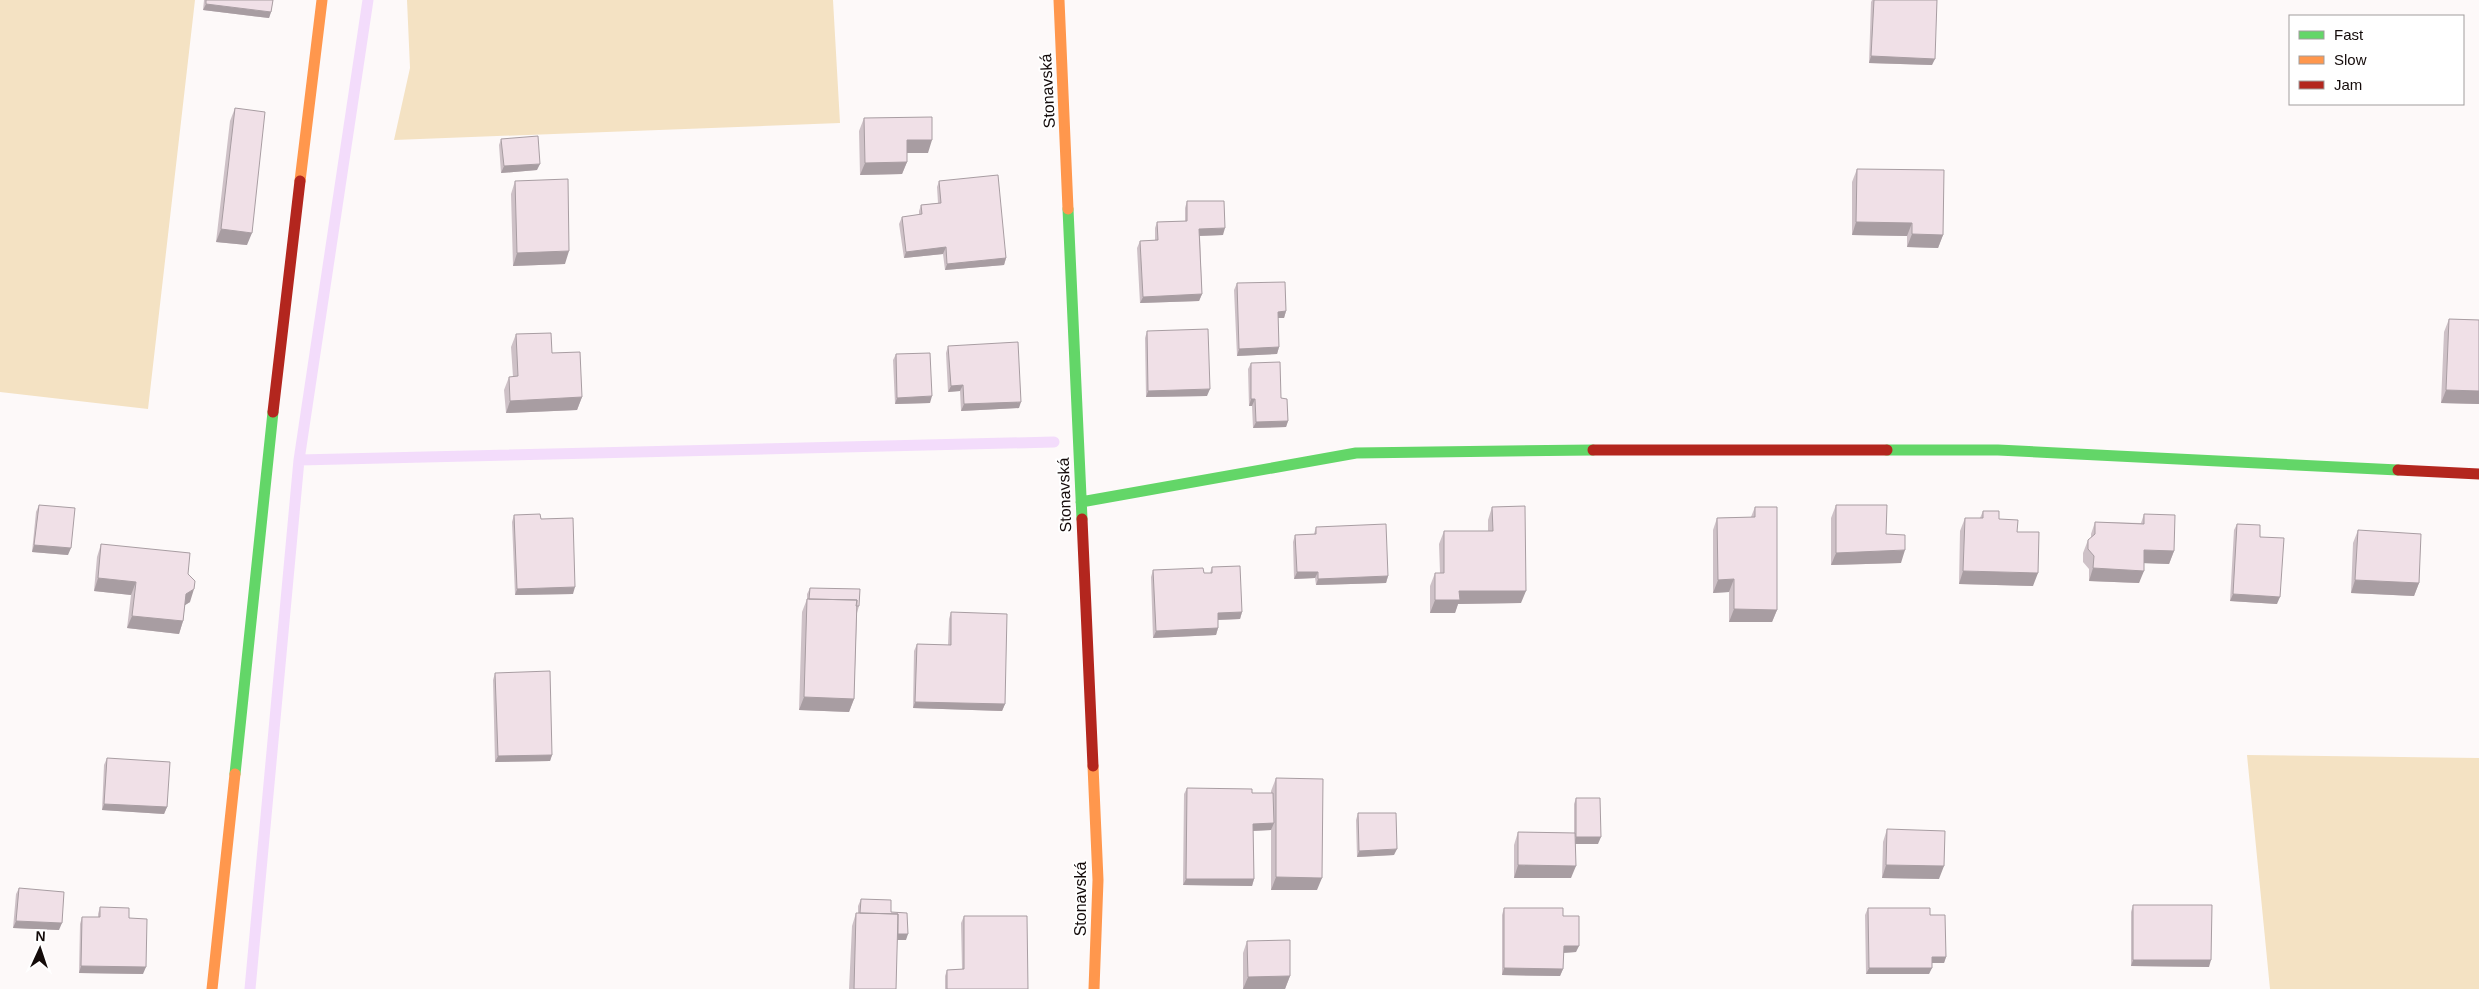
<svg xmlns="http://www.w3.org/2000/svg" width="2479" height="989" font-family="Arial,sans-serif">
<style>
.green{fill:#f4e2c3}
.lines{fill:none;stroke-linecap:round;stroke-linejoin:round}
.stream{stroke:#f3dcfb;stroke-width:11}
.fast{stroke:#63d668;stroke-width:11}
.slow{stroke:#ff974d;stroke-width:11}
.jam{stroke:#b3261e;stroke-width:11}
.wall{fill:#cec1c7}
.shaded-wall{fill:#a89da2}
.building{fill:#f0e0e7;stroke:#a89da2}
.labels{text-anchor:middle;stroke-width:4;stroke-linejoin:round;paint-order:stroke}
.street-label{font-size:16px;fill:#140b0a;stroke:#fff}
</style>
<rect width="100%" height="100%" fill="#fdf9f9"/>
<path class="green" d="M0,0h195l-47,409 -148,-17z
M407,0h426l7,123 -446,17 16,-72z
M2247,755l232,3v231h-209z"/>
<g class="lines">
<path class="stream" d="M299,460l755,-18
M250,989l49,-529 69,-460"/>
<path class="fast" d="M1068,209l14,310
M1887,450h111l400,20
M1081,502l275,-49 237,-3
M235,774l38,-362"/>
<path class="slow" d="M1059,0l9,209
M300,181l22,-181
M1093,766l5,114 -4,109
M212,989l23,-215"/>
<path class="jam" d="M273,412l27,-231
M1593,450h294
M2398,470l81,4
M1082,519l11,247"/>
</g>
<path class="wall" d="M204,0h69l-2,12 -2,6 -66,-8z
M1872,0h65l-5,65 -63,-2 2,-61z
M235,108l12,137 -31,-3 14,-121z
M864,118l64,35h-21v9l-5,12 -42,1 -1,-44z
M501,139l36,31 -36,3 -2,-28z
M1857,169l86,66 -5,13 -31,-1v-11l-55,-1v-53z
M515,181l50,83 -52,2 -2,-72z
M939,181l67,77 -2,7 -59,5 -2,-16 -39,4 -5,-34 3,-7 17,-2v-4l2,-6 17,-2 -1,-16z
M1187,201l36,34 -23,1 2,58 -3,7 -59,2 -3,-55 3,-7 15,-1v-12l2,-6 28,-1v-13z
M1237,283l49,28 -2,7h-6l1,29 -2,7 -40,2 -3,-66z
M2449,319l30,1v84l-38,-1 3,-71z
M1147,331l60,65 -61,1 -1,-59z
M516,334l36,19 30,44 -5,13 -71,3 -2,-23 5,-13h4l-2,-30z
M948,346l71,62 -58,3 -1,-20 -12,1 -2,-39z
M896,354l34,49 -35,1 -2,-44z
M1251,363l30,35 7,23 -2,6 -33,1 -1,-22h-3l-1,-37z
M39,505l29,50 -36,-3 4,-40z
M1836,505l50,29 15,29 -70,2v-47z
M1492,507l29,96 -63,1 -3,9h-25v-27l5,-13h5l-1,-29 5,-13h44v-11z
M1755,507l22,103 -5,12h-43v-30l-16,1v-63l4,-12 34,-1z
M1983,511l16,8 18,13 16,54 -74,-2 1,-53 5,-13h15z
M2144,514l30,37 -5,13 -25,-1 -5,20 -50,-2v-12l-6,-7v-9l5,-13 3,-2v-4l4,-12 46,1z
M514,515l27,4 32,75 -58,1 -3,-73z
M2237,524l23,13 17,67 -47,-3 4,-71z
M1316,527l72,49 -2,7 -70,2 -1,-7 -21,1 -1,-37 2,-7 19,-1z
M2358,530l61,53 -5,13 -63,-3 2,-50z
M101,544l87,30 2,28 -5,3 -2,16 -4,13 -52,-6 4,-33 -37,-4 3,-34z
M1212,567l30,45 -2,7 -22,1v8l-2,7 -63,3 -2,-61 2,-7 51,3h6z
M810,588l49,18 -2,7 -3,86 -5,13 -50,-2 3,-98 5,-13v-5z
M951,612l54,92 -3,7 -89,-3 1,-57 3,-7 31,1 1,-26z
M495,673l57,82 -2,6 -55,1 -2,-82z
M107,758l60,49 -3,7 -62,-4 2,-45z
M1276,778l41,112h-46v-60l-18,1 1,48 -2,7 -69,-1 1,-91 3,-6 65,5h19v-2z
M1576,798l22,46h-23l-4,34h-57v-33l4,-13 56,1v-29z
M1358,813l36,42 -37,2 -1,-37z
M1887,829l52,50 -57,-1 1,-36z
M19,888l40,42 -46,-2 3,-34z
M861,899l30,13 15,28h-9l-1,49h-47l3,-63 4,-13h2v-7z
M2133,905l76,62 -78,-1v-54z
M100,907l29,11 14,56 -64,-1 1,-49 2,-7h16v-3z
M1504,908l59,8 13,36 -13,1v16l-3,7 -58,-1v-60z
M1868,908l62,7 16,42 -2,6h-12l-3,11h-63l-1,-59z
M964,916l64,73h-83v-13l2,-6 15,-1 -1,-46z
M1247,941l43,35 -5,13h-42v-36z"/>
<path class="shaded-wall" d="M206,4l65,8 -2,6 -66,-8z
M1871,56l64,3 -3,6 -63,-2z
M907,140h25l-4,13h-26z
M907,162l-5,12 -42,1 5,-12z
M540,164l-3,6 -36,3 3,-7z
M1856,222l56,1 -5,13 -55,-1z
M1225,228l-2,7 -26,1 2,-7z
M221,229l31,4 -5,12 -31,-3z
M1912,234l31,1 -5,13 -31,-1z
M946,247l-3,7 -39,4 2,-6z
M569,251l-4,13 -52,2 4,-13z
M1006,258l-2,7 -59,5 2,-6z
M1202,294l-3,7 -59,2 3,-6z
M1286,311l-2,7h-9l3,-6z
M1279,347l-2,7 -40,2 2,-7z
M963,385l-3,6 -12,1 3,-6z
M1210,389l-3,7 -61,1 2,-6z
M2446,390l33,1v13l-38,-1z
M932,396l-2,7 -35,1 2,-6z
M582,397l-5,13 -71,3 4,-12z
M1251,399h4l-3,7h-3z
M1021,402l-2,6 -58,3 3,-7z
M1288,421l-2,6 -33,1 3,-6z
M34,545l37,3 -3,7 -36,-3z
M1905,550l-4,13 -70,2 5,-12z
M2144,550l30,1 -5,13 -29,-1z
M2093,568l51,3 -5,12 -50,-2z
M1963,571l75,2 -5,13 -74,-2z
M1297,572h21l-3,6 -21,1z
M1388,576l-2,7 -70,2 2,-6z
M98,578l38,4 -5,13 -37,-4z
M1734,579l-5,13 -16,1 5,-13z
M2355,580l64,3 -5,13 -63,-3z
M575,587l-2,7 -58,1 2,-6z
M194,589l-4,13 -8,5 4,-13z
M1459,591h67l-5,12 -63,1 -3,9h-25l5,-13z
M2233,594l47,3 -3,7 -47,-3z
M1734,609l43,1 -5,12h-43z
M1242,612l-2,7 -25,1 3,-7z
M132,616l51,5 -4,13 -52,-6z
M1218,628l-2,7 -63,3 3,-7z
M804,697l50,2 -5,13 -50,-2z
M915,702l90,2 -3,7 -89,-3z
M552,755l-2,6 -55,1 3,-6z
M104,804l63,3 -3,7 -62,-4z
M1274,823l-3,7 -20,1 2,-7z
M1576,837h25l-3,7h-24z
M1397,849l-3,6 -37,2 2,-6z
M1518,865l58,1 -5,12h-57z
M1886,865l58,1 -5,13 -57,-1z
M1276,877l46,1 -5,12h-46z
M1186,879h68l-2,7 -69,-1z
M16,921l46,2 -3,7 -46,-2z
M895,934h13l-2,6h-13z
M1564,946h15l-3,6 -15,1z
M1932,957h14l-2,6h-15z
M2133,960h78l-2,7 -78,-1z
M81,966l65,1 -3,7 -64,-1z
M1504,968l59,1 -3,7 -58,-1z
M1869,968h63l-3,6h-63z
M1290,976l-5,13h-42l5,-12z"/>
<path class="building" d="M206,0h67l-2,12 -65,-8z
M1874,0h63l-2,59 -64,-3z
M235,108l30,4 -13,121 -31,-4z
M932,117v23h-25v22l-42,1 -1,-45z
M538,136l2,28 -36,2 -3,-27z
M1857,169l87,1 -1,65 -31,-1v-11l-56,-1z
M998,175l8,83 -59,6 -1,-17 -40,5 -4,-35 20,-3 -1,-9 20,-2 -2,-22z
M568,179l1,72 -52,2 -2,-72z
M1187,201h37l1,27 -26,1 3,65 -59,3 -3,-56 18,-1 -1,-18 30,-1z
M1285,282l1,29 -8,1 1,35 -40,2 -2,-66z
M2449,319l30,1v71l-33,-1z
M1208,329l2,60 -62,2 -1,-60z
M551,333l1,20 28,-1 2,45 -72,4 -1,-24 9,-1 -2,-42z
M1018,342l3,60 -57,2 -1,-19 -12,1 -3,-40z
M930,353l2,43 -35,2 -1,-44z
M1280,362l1,36 6,1 1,22 -32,1 -1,-23h-4v-36z
M39,505l36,3 -4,40 -37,-3z
M1836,505h51l-1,29 19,1v15l-69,3z
M1525,506l1,85h-67l1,9h-25v-27h9v-42h49l-1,-24z
M1755,507h22v103l-43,-1v-30l-16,1 -1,-62 38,-1z
M1983,511h16v8l19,1 -1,12h22l-1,41 -75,-2 2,-53h18z
M540,514l1,5 32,-1 2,69 -58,2 -3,-74z
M2144,514l31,1 -1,36 -30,-1v21l-51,-3 1,-12 -6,-7v-9l7,-6v-12l49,2z
M1386,524l2,52 -70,3v-7h-21l-2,-37 21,-1v-7z
M2237,524l23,1v12l24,1 -4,59 -47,-3z
M2358,530l63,4 -2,49 -64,-3z
M101,544l89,9 -2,21 7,7 -1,8 -8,5 -3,27 -51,-5 4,-34 -38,-4z
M1240,566l2,46 -24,1v15l-62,3 -3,-61 50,-2 1,5h8v-6z
M810,588l50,1 -1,17h-3l1,-6 -48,-1z
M807,599l50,1 -3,99 -50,-2z
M951,612l56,2 -2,90 -90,-2 2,-58 34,1z
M550,671l2,84 -54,1 -3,-83z
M107,758l63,4 -3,45 -63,-3z
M1276,778l47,1 -1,99 -46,-1z
M1187,788l65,1v4h21l1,30 -21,1 1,55h-68z
M1576,798h24l1,39h-25z
M1358,813h38l1,36 -38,2z
M1887,829l58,2 -1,35 -58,-1z
M1518,832l57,1 1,33 -58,-1z
M19,888l45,4 -2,31 -46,-2z
M861,899l30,1v12l16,1 1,21h-10v-20l-38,-1z
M2133,905h79l-1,55h-78z
M100,907l29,1v10l18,1 -1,48 -65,-1 1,-49h18z
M1504,908h59v8h16v30h-15l-1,23 -59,-1z
M1868,908h62v7h15l1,42h-14v11h-63z
M856,913l42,1 -2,75h-42z
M964,916h63l1,73h-81v-19l17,-1z
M1290,940v36l-42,1 -1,-36z"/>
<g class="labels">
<g class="street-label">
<text transform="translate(1047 91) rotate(-93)" y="6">Stonavská</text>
<text transform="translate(1064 495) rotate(-92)" y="6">Stonavská</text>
<text transform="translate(1080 899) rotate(-90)" y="6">Stonavská</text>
</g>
</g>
<rect x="2289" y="15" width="175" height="90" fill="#ffffff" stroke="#a19d9d"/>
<rect x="2299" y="31" width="25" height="8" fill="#63d668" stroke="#a19d9d"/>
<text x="2334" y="40" font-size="15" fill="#140b0a">Fast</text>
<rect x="2299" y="56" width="25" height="8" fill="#ff974d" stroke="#a19d9d"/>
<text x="2334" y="65" font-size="15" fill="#140b0a">Slow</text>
<rect x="2299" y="81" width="25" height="8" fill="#b3261e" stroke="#a19d9d"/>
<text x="2334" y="90" font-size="15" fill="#140b0a">Jam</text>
<g transform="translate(40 949) rotate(3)" stroke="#ffffff" stroke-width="4" paint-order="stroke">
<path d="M0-4L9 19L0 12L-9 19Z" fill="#140b0a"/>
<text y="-8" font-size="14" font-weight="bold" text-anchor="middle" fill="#140b0a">N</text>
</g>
</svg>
